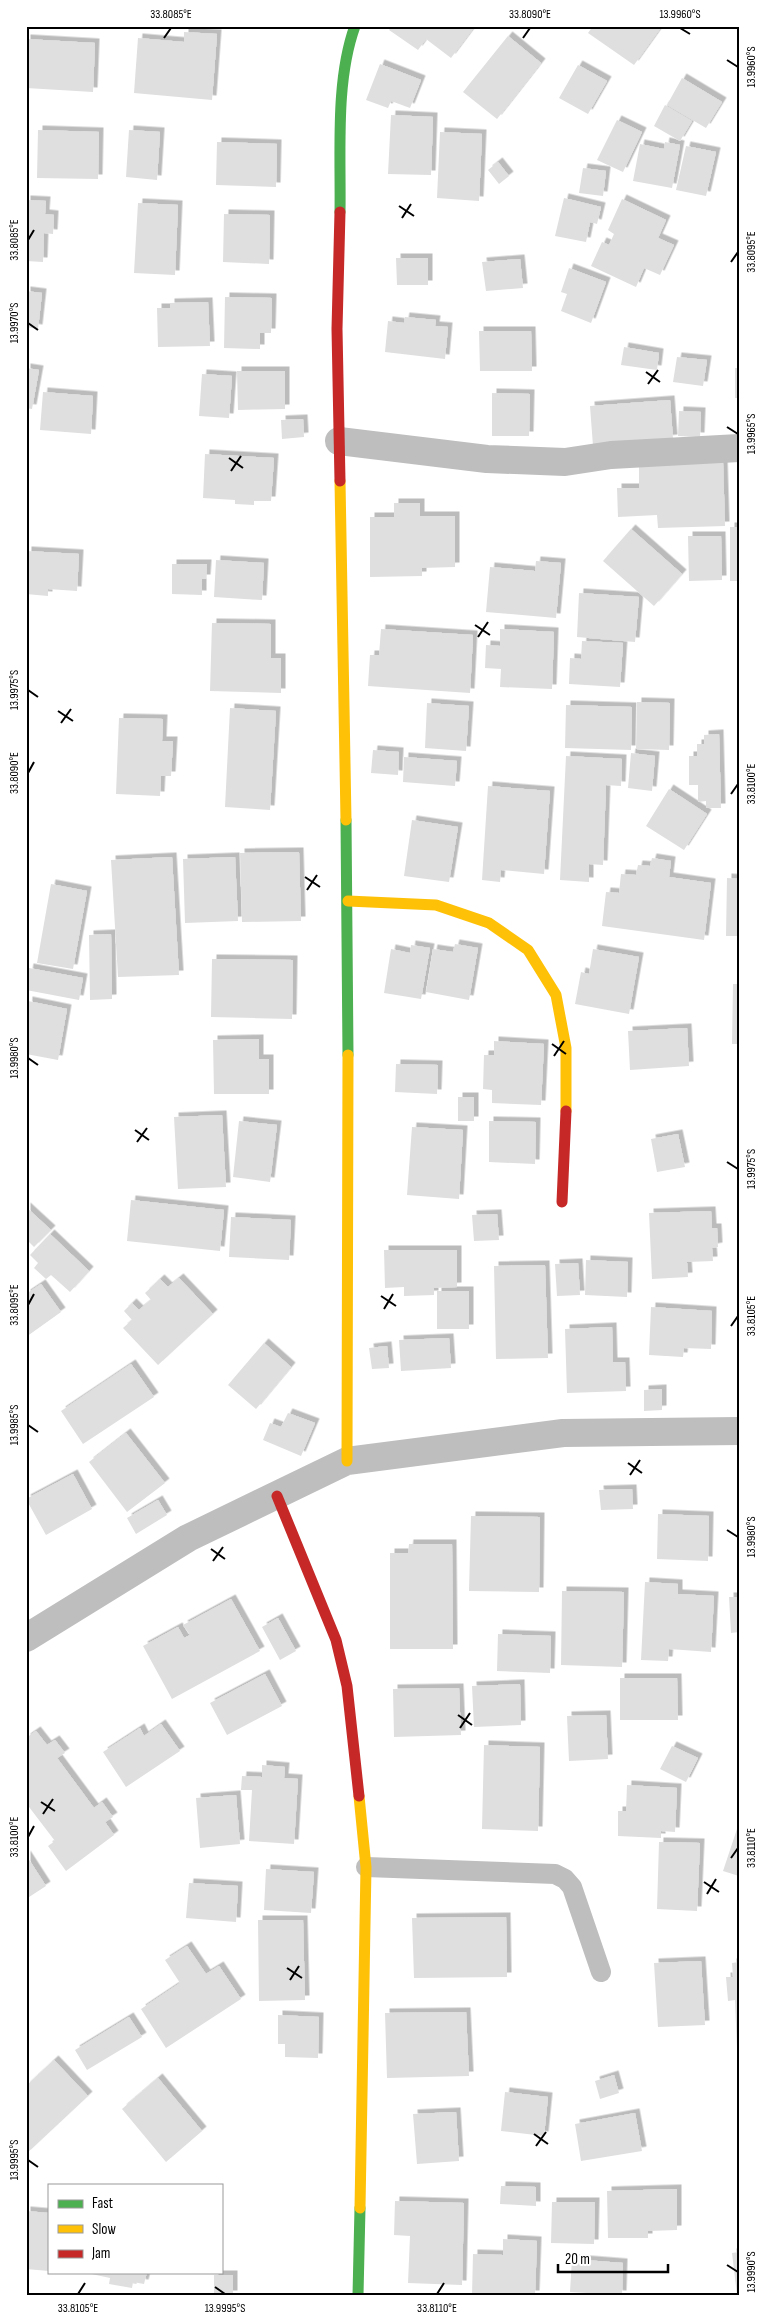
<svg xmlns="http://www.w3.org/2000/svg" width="765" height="2321" font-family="'Sofia Sans Condensed',sans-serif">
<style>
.building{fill:#dfdfdf;filter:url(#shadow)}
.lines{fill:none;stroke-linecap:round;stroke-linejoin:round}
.lane{stroke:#bebebe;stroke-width:20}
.street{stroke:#bebebe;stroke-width:28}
.fast{stroke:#4caf50;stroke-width:11}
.slow{stroke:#ffc107;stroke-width:11}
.jam{stroke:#c62828;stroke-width:11}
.ticks{fill:none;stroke:#000;stroke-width:2}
.neatline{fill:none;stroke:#000;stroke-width:2}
.ticks-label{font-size:12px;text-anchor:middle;fill:#000}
</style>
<defs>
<filter id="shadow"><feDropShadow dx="4.5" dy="-4.5" stdDeviation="0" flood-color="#0004"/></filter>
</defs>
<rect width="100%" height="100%" fill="#fff"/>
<path class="building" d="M392,26h83l-24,32 -25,-19 -8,11 -29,-20z
M593,26h69l-28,39 -46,-32z
M184,32l33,2 -5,66 -78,-7 4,-55 46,4z
M508,36l33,27 -44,56 -34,-27z
M26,39l69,4 -2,49 -67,-4z
M380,64l41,16 -11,28 -19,-7 -3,7 -22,-8z
M578,65l29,16 -19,33 -29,-16z
M682,78l40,24 -16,26 -39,-23z
M665,105l27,16 -12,20 -26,-15z
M391,115l42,2 -2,58 -43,-1z
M617,120l25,12 -19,40 -26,-12z
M38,130l61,2 -1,47 -61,-1z
M129,130l31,2 -3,48 -31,-3z
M440,132l42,2 -3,67 -42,-3z
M217,142l60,2 -1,43 -60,-2z
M665,142l15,3 -8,43 -39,-7 7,-37 24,5z
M686,146l30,6 -10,44 -30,-6z
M498,162l11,14 -10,8 -11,-14z
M583,168l23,3 -3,25 -24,-3z
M564,198l37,9 -4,17 -7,-2 -4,20 -31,-6z
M622,199l44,21 -8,18 16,7 -14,30 -16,-7 -8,19 -45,-21 11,-24 7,3 5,-11 -6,-4z
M26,200l20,1 -1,13 9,1 -1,19 -9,-1 -1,29 -17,-1z
M138,203l40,2 -3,70 -41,-2z
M224,214l46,1 -1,49 -46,-2z
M396,258h32v27h-31z
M520,259l3,29 -37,3 -4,-29z
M569,268l37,14 -15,41 -30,-12 6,-17 -6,-2z
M26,291l16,2 -4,36 -12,-2z
M225,297l47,1 -1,35h-11v16l-36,-1z
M208,302l2,44 -52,1 -1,-39h13v-5z
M405,317l31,3 -1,6 13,1 -3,32 -60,-7 3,-31 16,2z
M479,331h52l1,40h-52z
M624,347l35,6 -2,17 -36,-5z
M677,357l30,3 -4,26 -30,-4z
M26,368l13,2 -7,39 -6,-1z
M735,368h4v30h-4z
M237,371h48v38l-47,1z
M202,374l30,2 -3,42 -30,-2z
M43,392l50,4 -2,38 -51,-4z
M492,393l38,1 -1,42h-37z
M670,400l3,39 -80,7 -3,-40z
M679,411l22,1 -1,25 -22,-1z
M303,419l1,18 -22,2 -1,-19z
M205,454l69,4 -3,43h-17v4l-19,-1v-4l-32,-2z
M723,462l2,64 -67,2 -1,-13 -39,2 -1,-29h22v-24z
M394,503h26v13h35v51l-33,1v8l-52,1v-60h24z
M730,527h9v54h-9z
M631,529l51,45 -28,32 -51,-45z
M688,536h33l1,44 -33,1z
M27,551l52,3 -2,37 -29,-2v7l-22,-2z
M216,560l48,3 -2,37 -48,-3z
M536,561l25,2 -5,55 -70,-6 4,-45 45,4z
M172,564h35l-1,15h-4v16l-30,-1z
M579,593l60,4 -4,45 -58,-5z
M212,623l59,1v34h10v35l-71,-2z
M381,629l92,6 -3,58 -102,-7 2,-31h9z
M500,629l54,3 -2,57 -52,-2 1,-18 -16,-1 1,-23 14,1z
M582,641l41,2 -3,44 -51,-3 1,-26 11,1z
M637,702l33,1 -1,47 -33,-1z
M427,703l42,3 -3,45 -41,-3z
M566,705l66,2 -1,43 -66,-2z
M230,708l46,3 -6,99 -45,-3z
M119,718l44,1 -1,22h11l-2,35h-10l-1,20 -44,-2z
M719,734l2,74h-15v-7l-8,1v-17h-9v-29h8v-12h7v-9z
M373,750l26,2 -1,23 -27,-2z
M631,753l24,3 -3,35 -24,-3z
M566,756l56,3 -1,27 -15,-1 -3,80 -14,-1v18l-29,-2z
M404,757l53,4 -2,25 -52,-4z
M488,786l62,5 -6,83 -43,-4 -1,12 -18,-2z
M669,789l38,25 -23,36 -38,-24z
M412,820l46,7 -9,55 -45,-6z
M299,852l2,69 -59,1 -2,-69z
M172,857l7,118 -61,2 -7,-117z
M235,857l3,64 -53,2 -2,-64z
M652,858l19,3 -2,16 42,6 -7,57 -102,-14 4,-34 13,1 2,-19 15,1 2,-10 12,1z
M727,878l12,1v57h-13z
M51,884l36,7 -14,78 -36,-6z
M111,934l1,65 -22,1 -1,-65z
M455,944l23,4 -9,52 -43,-8 7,-43 20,3z
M411,945l19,3 -9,51 -37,-6 7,-44 19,4z
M593,949l46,8 -10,57 -54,-10 6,-32 8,2z
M212,959l81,1 -1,59 -81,-2z
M29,968l54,10 -4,22 -53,-10z
M733,984h6v60h-7z
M28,1001l39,8 -9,51 -32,-6z
M687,1028l2,38 -59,4 -2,-39z
M259,1039v20h10v35h-55l-1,-54z
M494,1041l50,3 -3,61 -49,-2v-13l-9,-1 1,-34h10z
M396,1064l42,1 -1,29 -42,-2z
M458,1097h16v24h-16z
M222,1115l4,72 -48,2 -4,-72z
M239,1121l38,4 -7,57 -37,-5z
M489,1121l47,1 -1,42 -46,-2z
M412,1127l51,3 -4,69 -52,-4z
M678,1134l7,33 -28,5 -6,-33z
M131,1200l93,10 -4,41 -93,-10z
M26,1207l25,23 -17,17 -8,-8z
M711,1211l1,17h5l1,19 -6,1 1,13 -26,1 1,15 -36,2 -3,-66z
M497,1214l2,26 -25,1 -2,-26z
M231,1217l60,3 -2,40 -60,-3z
M50,1234l39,37 -19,21 -19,-17 -5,4 -12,-11 4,-5 -8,-8z
M384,1250h73v37l-23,1v7l-30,1v-9l-19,1z
M586,1260l42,2 -1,35 -42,-2z
M578,1263l2,32 -23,1 -2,-32z
M545,1265l3,93 -52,1 -2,-93z
M179,1278l34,36 -55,51 -35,-37 9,-8 -8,-9 8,-8 7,7 12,-10 -6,-7 15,-14 8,8z
M41,1284l20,28 -35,25v-43z
M437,1291h32v38h-32z
M651,1307l61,4 -1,38 -27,-1 -1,9 -34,-2z
M612,1327l1,35h12l1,29 -59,2 -2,-64z
M449,1338l2,30 -50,3 -2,-31z
M264,1343l27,24 -35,42 -28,-24z
M387,1346l2,22 -17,1 -3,-21z
M131,1364l23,33 -71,47 -22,-33z
M662,1389v21l-18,1v-21z
M288,1413l27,10 -14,33 -38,-16 7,-17 11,4z
M126,1433l39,50 -38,29 -38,-50z
M73,1474l19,35 -46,26 -20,-36z
M632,1489l1,20 -32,1 -2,-20z
M158,1500l9,15 -31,19 -9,-16z
M658,1514l51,2 -1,45 -51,-2z
M471,1516l69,1 -1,75 -70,-1z
M409,1544h43l1,105h-63v-96h18z
M645,1582l33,2v10l36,2 -3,56 -42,-3 -1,12 -27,-1z
M562,1591l62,1 -2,75 -61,-2z
M729,1597h10v35l-8,1z
M231,1599l29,52 -88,48 -29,-53 35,-19 6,11 6,-3 -7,-10z
M278,1618l18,33 -16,9 -18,-33z
M498,1634l53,2 -1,37 -53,-2z
M265,1674l17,32 -55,29 -17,-32z
M620,1678h57l1,42h-58z
M520,1684l1,41 -47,2 -2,-41z
M459,1688l2,47 -67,2 -1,-48z
M606,1715l2,44 -39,2 -2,-45z
M161,1724l19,27 -54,36 -23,-35 37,-24 4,8z
M36,1731l11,14 8,-5 10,13 -8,5 37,50 8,-6 11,15 -8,5 9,13 -48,36 -18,-25 7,-5 -29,-38v-65z
M484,1745l56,2 -2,84 -56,-2z
M672,1746l26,12 -12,24 -26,-13z
M262,1765l23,2 -1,11 14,1 -4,65 -45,-3 3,-51h-11l1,-14 20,1z
M627,1785l50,3 -2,44 -14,-1v7l-43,-2v-25h8z
M236,1795l4,49 -40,4 -4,-50z
M738,1826h1v50l-16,-5z
M659,1842l41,1 -3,68 -40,-2z
M26,1855l20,31 -20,13z
M266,1869l48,3 -3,41 -47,-3z
M189,1883l49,3 -2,36 -50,-4z
M506,1917l1,60 -93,1 -2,-60z
M258,1920h45l2,80 -46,1z
M187,1946l19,28 13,-8 22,33 -75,49 -25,-39 39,-26 -15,-23z
M701,1961l4,64 -47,2 -4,-64z
M739,1962v86h-2l-2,-48 -7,1 -2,-24h7l-1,-14z
M466,2012l3,64 -82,2 -2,-65z
M278,2015l41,2 -1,41 -33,-1v-13h-7z
M129,2017l13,20 -55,33 -12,-20z
M54,2060l34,36 -62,58v-68z
M614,2075l5,18 -19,6 -5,-18z
M158,2078l44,53 -36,31 -44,-53z
M505,2092l43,5 -4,39 -43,-5z
M456,2112l3,49 -42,3 -4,-50z
M635,2113l7,38 -61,10 -6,-37z
M501,2186l35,1v19l-36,-2z
M677,2189v41l-29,1v7h-40l-1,-47z
M395,2201l69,2 -2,82 -54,-2 2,-47 -16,-1z
M552,2202h43l-1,42 -43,-1z
M26,2211l23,2v58l-23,-2z
M503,2239l34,2 -2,54h-63l1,-41 30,1z
M739,2252v43h-2l-5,-42z
M572,2259l51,4 -1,32 -52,-3z
M82,2272h65l-3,12 -11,-2 -1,6 -23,-4 1,-6z
M214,2275h19v20h-19z"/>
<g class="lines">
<path class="lane" d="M366,1867l189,7 10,5 7,8 29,85"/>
<path class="street" d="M339,441l148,18 78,3 46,-7 128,-7
M26,1638l162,-100 159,-77 216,-28 176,-2"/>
<path class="fast" d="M340,212c1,-59 -5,-131 15,-186
M346,820l2,235
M358,2295l2,-87"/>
<path class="slow" d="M340,481l6,339
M348,901l88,4 53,18 39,27 28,45 10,53v63
M347,1461l1,-406
M359,1796l7,71 -6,341"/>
<path class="jam" d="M340,212l-3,117 3,152
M562,1202l4,-91
M277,1496l59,144 11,46 12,110"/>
</g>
<path class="ticks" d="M680,28l10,6M164,38l7,-10M523,38l7,-10M727,60l11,7M399,206l15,10M402,218l9,-14M28,240l6,-10M731,262l7,-10M28,323l10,7M646,372l14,10M648,384l10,-14M727,427l11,7M229,458l14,10M231,471l10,-15M475,625l15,10M478,637l10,-15M28,690l10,7M58,711l15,10M61,723l10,-14M28,773l6,-11M731,794l7,-10M305,877l15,10M307,890l10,-15M552,1044l14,10M554,1056l10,-15M28,1058l10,7M135,1130l14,10M137,1142l10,-14M727,1162l11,7M381,1296l15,10M28,1305l6,-11M384,1309l9,-15M731,1326l7,-10M28,1425l10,7M628,1463l14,10M630,1475l10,-15M727,1530l11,7M211,1549l14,10M213,1561l10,-14M458,1715l14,10M460,1728l10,-15M41,1802l14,9M43,1814l10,-15M28,1837l6,-11M731,1858l7,-10M704,1882l15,10M707,1894l9,-15M287,1968l15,10M290,1980l9,-14M534,2134l14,10M536,2146l10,-14M28,2160l10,7M727,2265l11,7M215,2287l10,7M78,2294l7,-11M437,2294l7,-11"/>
<rect width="765" height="2321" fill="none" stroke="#ffffff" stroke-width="55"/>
<rect x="48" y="2184" width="175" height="90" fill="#ffffff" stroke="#999999"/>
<rect x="58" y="2200" width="25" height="8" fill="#4caf50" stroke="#999999"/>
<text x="92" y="2208" font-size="15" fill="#000000">Fast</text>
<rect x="58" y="2225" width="25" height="8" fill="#ffc107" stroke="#999999"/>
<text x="92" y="2234" font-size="15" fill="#000000">Slow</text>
<rect x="58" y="2250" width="25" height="8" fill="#c62828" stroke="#999999"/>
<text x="92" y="2258" font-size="15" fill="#000000">Jam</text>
<path d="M558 2264v8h110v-8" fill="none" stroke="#000000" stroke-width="2.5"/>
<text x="565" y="2264" font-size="15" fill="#000000" stroke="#ffffff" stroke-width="4" paint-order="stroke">20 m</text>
<rect x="28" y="28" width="710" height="2266" class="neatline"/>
<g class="ticks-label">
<text x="171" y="18">33.8085°E</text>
<text x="530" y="18">33.8090°E</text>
<text x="680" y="18">13.9960°S</text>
<text transform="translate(751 67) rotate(-90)" y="4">13.9960°S</text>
<text transform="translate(14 240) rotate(-90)" y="4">33.8085°E</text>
<text transform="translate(751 252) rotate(-90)" y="4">33.8095°E</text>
<text transform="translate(14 323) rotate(-90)" y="4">13.9970°S</text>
<text transform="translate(751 434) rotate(-90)" y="4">13.9965°S</text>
<text transform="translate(14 690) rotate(-90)" y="4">13.9975°S</text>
<text transform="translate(14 773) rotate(-90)" y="4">33.8090°E</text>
<text transform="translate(751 784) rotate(-90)" y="4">33.8100°E</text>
<text transform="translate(14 1058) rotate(-90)" y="4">13.9980°S</text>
<text transform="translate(751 1169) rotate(-90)" y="4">13.9975°S</text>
<text transform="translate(14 1305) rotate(-90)" y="4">33.8095°E</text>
<text transform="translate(751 1316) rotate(-90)" y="4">33.8105°E</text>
<text transform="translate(14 1425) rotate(-90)" y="4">13.9985°S</text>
<text transform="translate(751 1537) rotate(-90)" y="4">13.9980°S</text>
<text transform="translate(14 1837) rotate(-90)" y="4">33.8100°E</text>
<text transform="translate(751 1848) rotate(-90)" y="4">33.8110°E</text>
<text transform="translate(14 2160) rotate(-90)" y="4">13.9995°S</text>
<text transform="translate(751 2272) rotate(-90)" y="4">13.9990°S</text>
<text x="78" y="2312">33.8105°E</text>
<text x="225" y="2312">13.9995°S</text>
<text x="437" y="2312">33.8110°E</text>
</g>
</svg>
